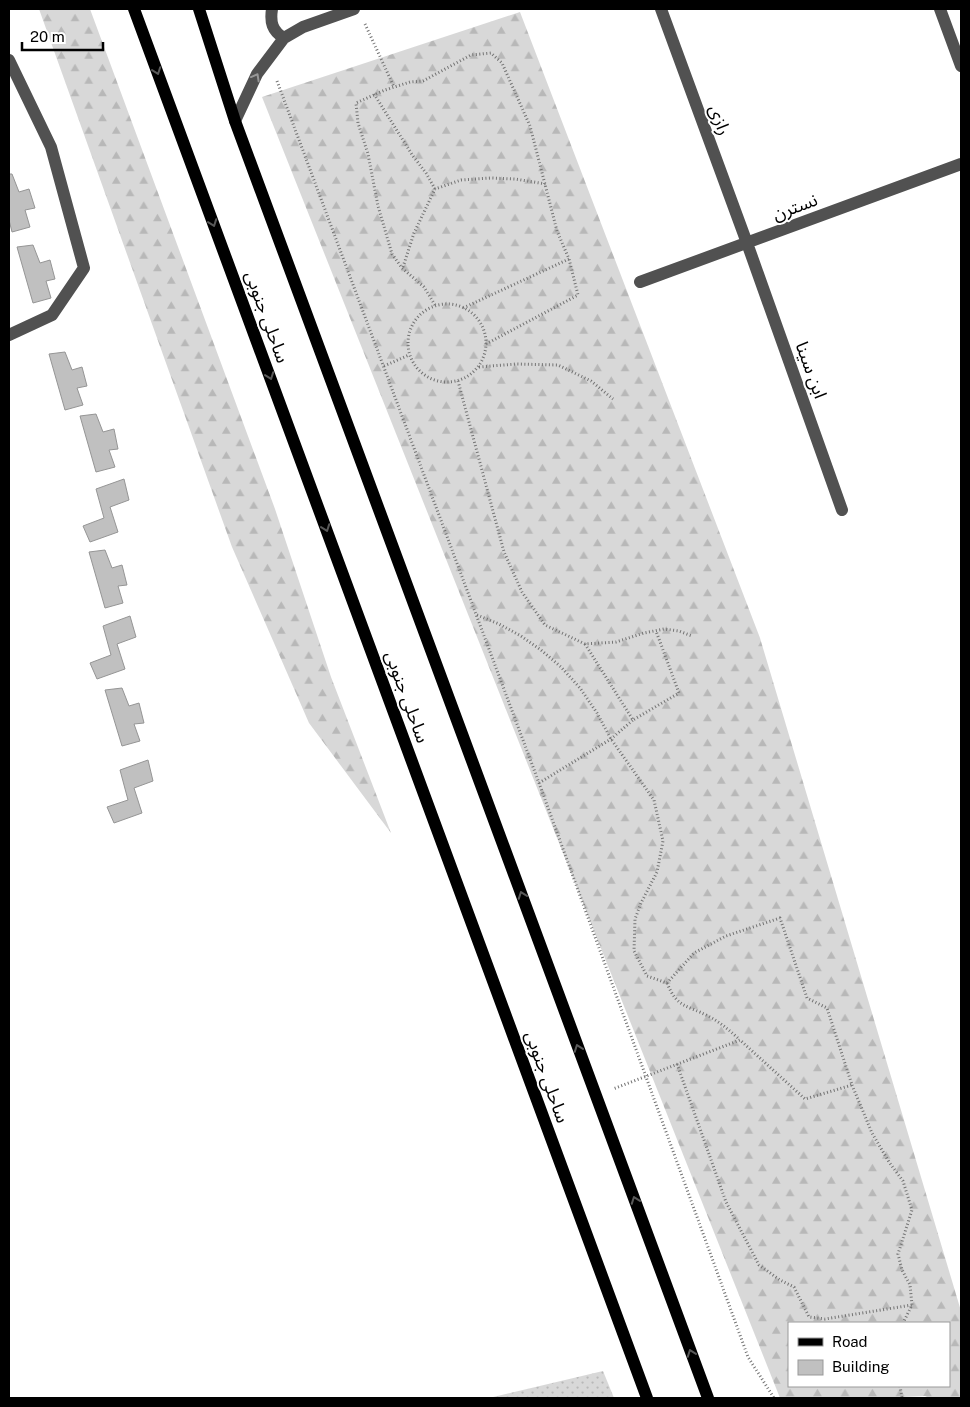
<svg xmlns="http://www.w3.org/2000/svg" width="970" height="1407" font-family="'Public Sans','Noto Sans Arabic',sans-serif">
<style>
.forest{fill:url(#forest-firs);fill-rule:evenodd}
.park{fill:url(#park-dots)}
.building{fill:#c0c0c0;stroke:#959595}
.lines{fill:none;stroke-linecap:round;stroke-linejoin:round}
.path{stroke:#737373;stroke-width:3;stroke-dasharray:1 2.5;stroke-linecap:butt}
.minor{stroke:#515151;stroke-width:12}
.major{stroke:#000;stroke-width:12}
.oneway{stroke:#595959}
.oneway2{stroke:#979797}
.labels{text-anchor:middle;stroke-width:4;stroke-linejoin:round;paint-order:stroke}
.street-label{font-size:18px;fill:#000;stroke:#fff}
</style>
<defs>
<pattern id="forest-firs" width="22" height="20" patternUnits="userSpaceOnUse" patternTransform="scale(1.25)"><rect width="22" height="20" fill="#d8d8d8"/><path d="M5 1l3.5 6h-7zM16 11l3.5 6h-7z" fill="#b8b8b8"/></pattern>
<pattern id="park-dots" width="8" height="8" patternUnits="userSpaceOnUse" patternTransform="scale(1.25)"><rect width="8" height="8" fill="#d8d8d8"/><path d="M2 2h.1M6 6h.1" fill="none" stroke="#b8b8b8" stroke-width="1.8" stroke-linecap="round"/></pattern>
</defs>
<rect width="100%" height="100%" fill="#fff"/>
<path class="forest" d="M39,9h51l185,500 56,168 60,156 -82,-110 -77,-176z
M520,12l240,626 201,673v87h-32l-4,-2 -44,2h-101l-518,-1301zM789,1323h160v63h-160z"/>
<path class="park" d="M603,1371l11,27h-125z"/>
<path class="building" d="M9,174h3l7,18 10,-3 6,19 -10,2 5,17 -18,5 -3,-12z
M33,245l7,18 10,-3 5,19 -9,2 5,17 -18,5 -16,-56z
M65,352l7,18 10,-3 5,19 -10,2 6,17 -18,5 -16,-56z
M96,414l7,18 11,-3 4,20 -9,1 6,17 -19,5 -16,-56z
M124,479l5,21 -19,7 8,25 -28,10 -7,-16 21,-8 -8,-29z
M105,550l7,18 10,-3 5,20 -9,1 5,17 -18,5 -16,-56z
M130,616l6,21 -19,7 8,25 -28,10 -7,-16 21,-8 -8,-29z
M122,688l7,18 10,-3 5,20 -10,1 6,17 -18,5 -17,-56z
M148,760l5,21 -19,7 8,25 -28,10 -7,-16 21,-7 -8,-30z"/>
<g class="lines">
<path class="path" d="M365,24l29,63
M277,81l262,702 209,574 26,41
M374,94l39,62 13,17 9,16
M403,267l11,-34 21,-44 26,-9 30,-2 24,1 31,5
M408 343a39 39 0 1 1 78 0a39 39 0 1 1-78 0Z
M435,305l-11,-18 -22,-19 -10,-14 -14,-48 -10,-52 -10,-31 -2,-20 29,-13 25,-8 13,-1 48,-26 20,-2 11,10 28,63 27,105 12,28 -106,49
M486,344l92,-49 -9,-36
M384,366l25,-11
M479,367l37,-3 42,1 33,16 22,18
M458,381l46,171 18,40 23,33 40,19 31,-2 28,-9 20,-4 15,2 13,5
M477,615l22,9 22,12 20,14 20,17 19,21 17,25 14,26 43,61 9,41 -6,31 -16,31 -6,16 -1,32 13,25 20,7 27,-30 32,-17 54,-18 27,80 20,10 25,77 -47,14 -65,-59 -127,49
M585,644l48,76 46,-27 -23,-62
M539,783l72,-44 22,-19
M667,983c10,25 20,22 41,33 12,6 21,14 31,23
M677,1064l49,138 33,63 21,15 14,7 15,30 16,2 87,-14
M852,1085l20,48 17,29 14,19 9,29 -14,44 4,16 8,15 2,20 -9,18
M900,1386l2,12"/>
<path class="minor" d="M272,9c-2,13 0,22 12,29
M661,9l86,234 95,267
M940,9l21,57
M9,60l42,87 33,121 -32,47 -43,20
M235,121l22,-47 27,-36 19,-11 51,-18
M640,282l321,-118"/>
<path class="major" d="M134,9l513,1389
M199,9l36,112 473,1277"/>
</g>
<defs><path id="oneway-chevron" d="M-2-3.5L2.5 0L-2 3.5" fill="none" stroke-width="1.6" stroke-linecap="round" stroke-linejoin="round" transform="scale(1.25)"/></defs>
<g class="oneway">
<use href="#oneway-chevron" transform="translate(157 71) rotate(70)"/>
<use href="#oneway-chevron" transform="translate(213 223) rotate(70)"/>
<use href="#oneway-chevron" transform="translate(270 376) rotate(70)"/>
<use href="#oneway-chevron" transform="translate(326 528) rotate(70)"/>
<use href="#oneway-chevron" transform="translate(522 895) rotate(-110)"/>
<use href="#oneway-chevron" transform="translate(578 1048) rotate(-110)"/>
<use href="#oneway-chevron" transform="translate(635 1200) rotate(-110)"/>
<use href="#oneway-chevron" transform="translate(691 1353) rotate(-110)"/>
</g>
<use class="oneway2" href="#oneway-chevron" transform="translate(256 77) rotate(-61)"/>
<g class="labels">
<g class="street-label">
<text transform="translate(720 120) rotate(70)" y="6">رازی</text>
<text transform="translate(795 207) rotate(-20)" y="6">نسترن</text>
<text transform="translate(267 317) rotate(70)" y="6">ساحلی جنوبی</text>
<text transform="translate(811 370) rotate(70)" y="6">ابن سینا</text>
<text transform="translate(407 697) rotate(70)" y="6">ساحلی جنوبی</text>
<text transform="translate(547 1077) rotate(70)" y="6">ساحلی جنوبی</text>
</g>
</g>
<rect width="970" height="1407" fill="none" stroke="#000000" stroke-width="20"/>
<rect x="788" y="1322" width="162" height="65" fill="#ffffff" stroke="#999999"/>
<rect x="798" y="1338" width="25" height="8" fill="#000000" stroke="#999999"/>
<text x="832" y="1347" font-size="15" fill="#000000">Road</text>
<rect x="798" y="1360" width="25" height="15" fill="#c0c0c0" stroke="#999999"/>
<text x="832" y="1372" font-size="15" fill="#000000">Building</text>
<path d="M22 42v8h81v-8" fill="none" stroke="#000000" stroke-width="2.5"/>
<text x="30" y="42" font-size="15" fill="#000000" stroke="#ffffff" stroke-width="4" paint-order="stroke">20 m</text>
</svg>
